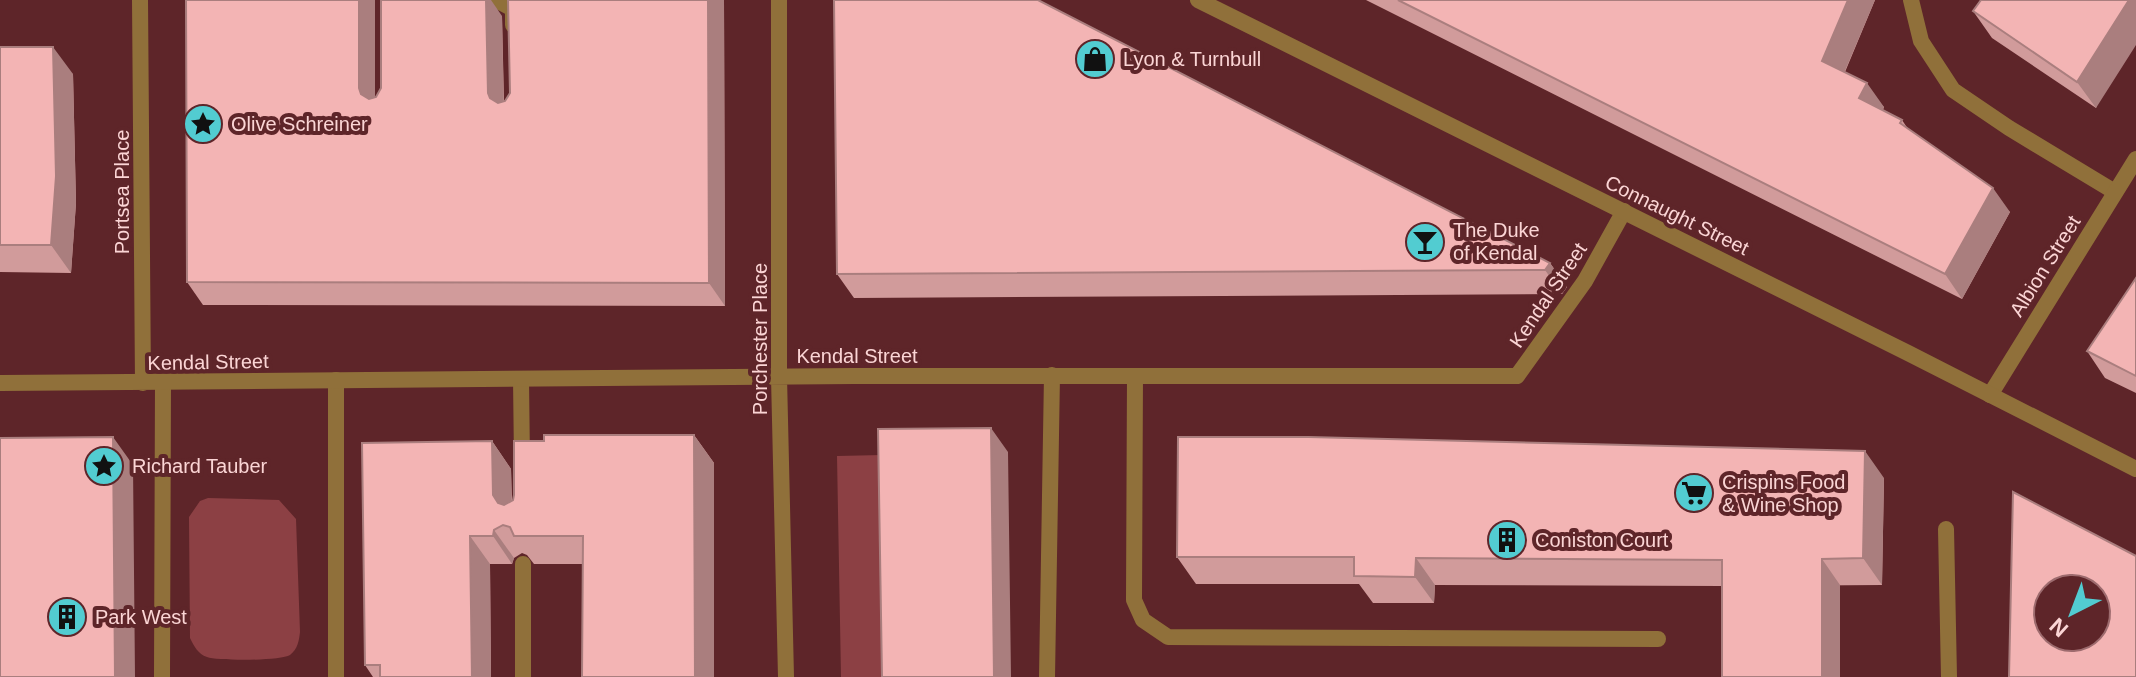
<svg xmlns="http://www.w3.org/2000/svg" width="2136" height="677" font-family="Arial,sans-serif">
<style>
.green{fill:#8c4044}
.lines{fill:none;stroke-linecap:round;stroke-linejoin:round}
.service{stroke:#90703a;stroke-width:16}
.minor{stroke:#90703a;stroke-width:16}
.tertiary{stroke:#90703a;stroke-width:16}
.wall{fill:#d19b9b}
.shaded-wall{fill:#aa7e7e}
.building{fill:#f3b4b4;stroke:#aa7e7e;stroke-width:2;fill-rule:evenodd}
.labels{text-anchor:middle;stroke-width:8;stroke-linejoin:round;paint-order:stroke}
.poi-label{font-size:20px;fill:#fbd5d5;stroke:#5e2529;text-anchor:start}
.street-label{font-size:20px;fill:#fbd5d5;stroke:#5e2529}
</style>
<rect width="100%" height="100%" fill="#5e2529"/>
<path class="green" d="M882,455l4,222h-45l-4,-221z
M208,498l71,2 17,19 4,113c-1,8 -2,17 -10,23 -10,6 -72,6 -83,2 -9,-3 -13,-11 -17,-19l-1,-121 11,-16z"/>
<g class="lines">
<path class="service" d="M1911,0l10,41 32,49 56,38 106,64
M1135,376l-1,224 9,20 25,17 490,2
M521,379l1,82
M162,677l1,-295
M336,677v-297
M523,677v-113
M1047,677l5,-302"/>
<path class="minor" d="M140,0l3,383
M496,0l17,9v16
M779,0v377l7,300
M0,383l854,-7h663l68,-95 39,-70
M1990,395l146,-236
M1946,529l3,148"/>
<path class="tertiary" d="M1198,0l710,353 228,116"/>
</g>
<path class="wall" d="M375,0v97l127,-81 2,85 220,-101 1,306 -522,-1 -16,-23z
M1366,0h509l-30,72 39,35 -1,3 19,10 6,9 102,83 -48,87z
M2136,0l-40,108 -104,-70 -19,-27z
M0,47l73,27 3,129 -5,70 -71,-1z
M1550,263l17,24 -5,7 -708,4 -17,-24z
M2136,278v115l-31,-15 -18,-27z
M694,435l20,28 -131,101h-49l-7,-9 -5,-2 -8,5 -2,6h-22l1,113h-118l-8,-12 127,-224 19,28 1,32 32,-60z
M1884,478l-2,107 -160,1 -287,-1 -1,18h-61l-14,-19h-163l-19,-27z"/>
<path class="shaded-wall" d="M359,0h16v111l-14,-17 -2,-6z
M486,0h5l11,16 2,100 -14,-18 -2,-5z
M708,0h16l1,306 -16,-23z
M1848,0h27l-36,85 -17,-24z
M2129,0h7v45l-40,63 -19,-26z
M53,47l20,27 3,129 -5,70 -20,-28z
M1867,83l17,24 -8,15 -17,-24z
M1993,188l17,24 -48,87 -17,-25z
M1550,263l17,24 -5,7 -17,-24z
M991,428l17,24 3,225h-17z
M694,435l20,28v214h-19z
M113,437l20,28 2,212h-20z
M492,441l19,28 1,54 5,8 -24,-36z
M1865,451l19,27 -2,107 -19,-27z
M494,530l20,28 -2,6 -19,-28z
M470,536l20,28 1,113h-19z
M1416,558l19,27 -1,18 -19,-26z
M1822,559l18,26v92h-18z"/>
<path class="building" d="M186,0h173v88l2,6 8,5 7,-2 5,-9v-88h105l2,93 2,5 8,5 7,-2 5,-8 -2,-93h200l1,283 -522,-1z
M834,0h204l512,263 -5,7 -708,4z
M1398,0h450l-26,61 45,22 -8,15 43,22 -2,3 93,65 -48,86z
M1981,0h148l-52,82 -104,-71z
M0,47h53l3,129 -5,69h-51z
M2136,278v98l-49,-25z
M991,428l3,249h-112l-4,-248z
M544,435h150l1,242h-113l1,-141h-69l-4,-9 -7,-2 -9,5 -1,6h-23l2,141h-92v-12h-15l-3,-222 130,-2 1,54 5,8 6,2 9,-5 1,-5v-54h30z
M113,437l2,240h-115v-239z
M1178,437h131l556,14 -2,107 -41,1v118h-100v-117l-306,-2 -1,19 -61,-1v-19h-177z
M2013,492l123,64v121h-127zM2048,589h48v48h-48z"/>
<defs>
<g id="shop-disc" transform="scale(2)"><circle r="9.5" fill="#52ccd1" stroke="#5e2529"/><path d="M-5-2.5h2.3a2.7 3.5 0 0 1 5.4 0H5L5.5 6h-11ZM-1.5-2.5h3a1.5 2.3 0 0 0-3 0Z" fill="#111"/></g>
<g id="sight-disc" transform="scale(2)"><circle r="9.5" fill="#52ccd1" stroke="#5e2529"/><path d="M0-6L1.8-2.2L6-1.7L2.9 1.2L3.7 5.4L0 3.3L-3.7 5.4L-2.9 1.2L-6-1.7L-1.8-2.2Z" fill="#111"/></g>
<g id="bar-disc" transform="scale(2)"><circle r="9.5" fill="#52ccd1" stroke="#5e2529"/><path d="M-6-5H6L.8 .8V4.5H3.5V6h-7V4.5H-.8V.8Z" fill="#111"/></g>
<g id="supermarket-disc" transform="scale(2)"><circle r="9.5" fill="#52ccd1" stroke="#5e2529"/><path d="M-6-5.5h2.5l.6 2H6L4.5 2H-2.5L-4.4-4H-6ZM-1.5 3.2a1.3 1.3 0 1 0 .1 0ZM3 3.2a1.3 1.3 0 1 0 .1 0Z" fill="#111"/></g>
<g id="building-disc" transform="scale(2)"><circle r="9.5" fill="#52ccd1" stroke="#5e2529"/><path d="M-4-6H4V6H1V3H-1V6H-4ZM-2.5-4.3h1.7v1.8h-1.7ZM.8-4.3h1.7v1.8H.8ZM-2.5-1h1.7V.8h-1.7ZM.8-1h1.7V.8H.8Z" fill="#111"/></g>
</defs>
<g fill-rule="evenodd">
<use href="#shop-disc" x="1095" y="59"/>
<use href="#sight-disc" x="203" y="124"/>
<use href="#bar-disc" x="1425" y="242"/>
<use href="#sight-disc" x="104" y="466"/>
<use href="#supermarket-disc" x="1694" y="493"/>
<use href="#building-disc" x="1507" y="540"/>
<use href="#building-disc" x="67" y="617"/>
</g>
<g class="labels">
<g class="poi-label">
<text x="1123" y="66">Lyon &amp; Turnbull</text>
<text x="231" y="131">Olive Schreiner</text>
<text x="1453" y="237">The Duke<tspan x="1453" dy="23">of Kendal</tspan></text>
<text x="132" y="473">Richard Tauber</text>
<text x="1722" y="489">Crispins Food<tspan x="1722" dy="23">&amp; Wine Shop</tspan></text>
<text x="1535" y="547">Coniston Court</text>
<text x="95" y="624">Park West</text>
</g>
<g class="street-label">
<text transform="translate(122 192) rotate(-90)" y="7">Portsea Place</text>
<text transform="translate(1677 215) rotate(26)" y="7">Connaught Street</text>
<text transform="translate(2045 266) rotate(-58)" y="7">Albion Street</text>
<text transform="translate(1548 295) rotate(-56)" y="7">Kendal Street</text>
<text transform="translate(760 339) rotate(-90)" y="7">Porchester Place</text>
<text x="857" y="363">Kendal Street</text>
<text transform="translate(208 362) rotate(-1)" y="7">Kendal Street</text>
</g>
</g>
<g transform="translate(2072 613) rotate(222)"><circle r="38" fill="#5e2529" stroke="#9d6b6e" stroke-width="2"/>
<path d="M0-6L14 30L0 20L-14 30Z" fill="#52ccd1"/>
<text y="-12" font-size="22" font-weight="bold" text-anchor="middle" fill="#fbd5d5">N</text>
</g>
</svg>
